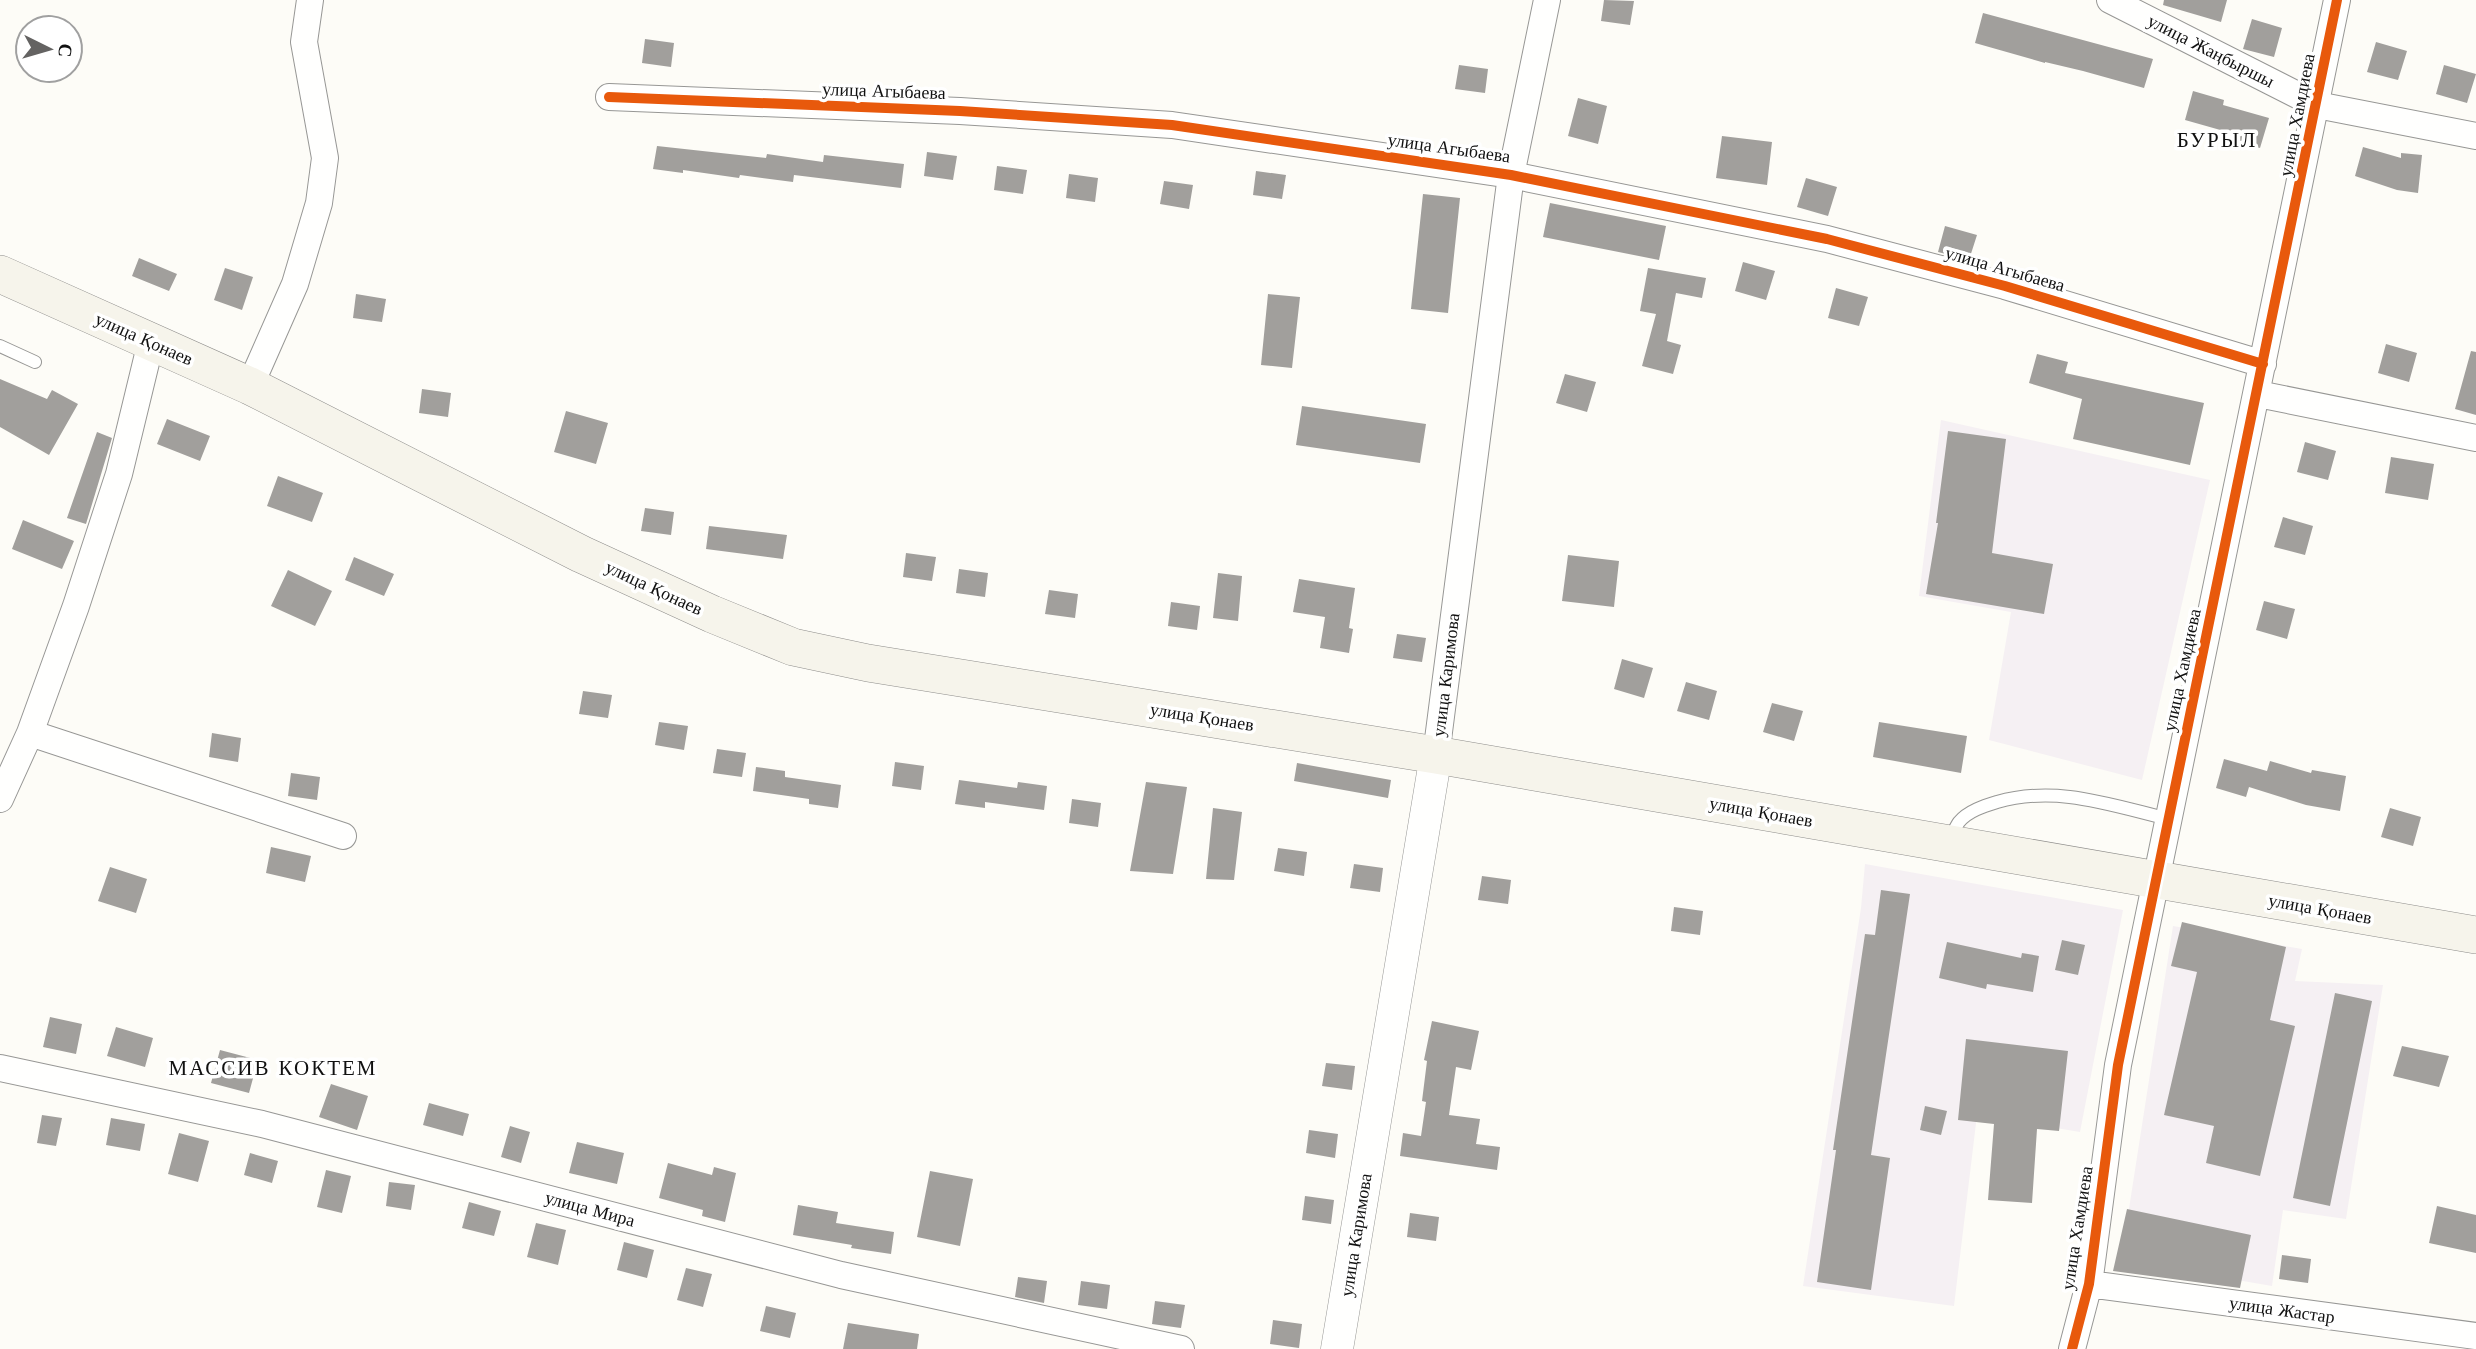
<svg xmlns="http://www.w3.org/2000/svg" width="2476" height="1349" font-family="'Libre Baskerville',serif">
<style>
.industrial{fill:#f5f0f3}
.building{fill:#a19f9c}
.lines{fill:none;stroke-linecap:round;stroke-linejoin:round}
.service-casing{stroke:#979795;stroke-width:14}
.minor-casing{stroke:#979795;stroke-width:28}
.tertiary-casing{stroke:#979795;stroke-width:33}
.secondary-casing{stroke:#8e8d8b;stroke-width:38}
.service{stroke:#fffffe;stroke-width:12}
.minor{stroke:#fffffe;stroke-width:26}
.tertiary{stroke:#fffffe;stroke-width:32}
.secondary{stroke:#f6f4eb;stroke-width:37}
.cycleway-casing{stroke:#fff;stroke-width:15}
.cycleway{stroke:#e8590c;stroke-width:10}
.labels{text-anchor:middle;stroke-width:7;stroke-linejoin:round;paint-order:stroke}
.street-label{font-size:18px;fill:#111;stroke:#fff}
.quarter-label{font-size:21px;letter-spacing:2px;fill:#111;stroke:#fff}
</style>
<rect width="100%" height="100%" fill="#fdfcf7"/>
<path class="industrial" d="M1941,420l269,60 -68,300 -153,-40 22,-128 -92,-16z
M1865,864l258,46 -43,222 -103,-17 -23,191 -151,-20 58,-378z
M2173,926l129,23 -7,32 88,4 -37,234 -63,-9 -11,76 -151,-26z"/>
<path class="building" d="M1604,0l30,1 -4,24 -29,-4z
M2164,0h63l-6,22 -58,-17z
M1983,13l170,46 -9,29 -61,-17 -38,-9v1l-70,-20z
M2252,19l30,9 -8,29 -31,-8z
M645,39l29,4 -3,24 -29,-4z
M2376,42l31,9 -9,29 -31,-8z
M1459,65l29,4 -3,24 -30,-4z
M2444,65l32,9 -9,29 -31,-9z
M2193,91l31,9 -1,5 46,13 -9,30 -31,-9 2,-6 -46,-13z
M1578,98l29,8 -9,38 -30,-8z
M1722,136l50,6 -5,43 -51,-7z
M657,146l109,12 1,-4 56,8 1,-7 80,9 -3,24 -107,-13 -1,7 -53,-7 -1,3 -56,-8v3l-30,-4z
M2363,147l38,11v-5l21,2 -4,38 -21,-3 -42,-14z
M927,152l30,4 -4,24 -29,-4z
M997,166l30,4 -4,24 -29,-4z
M1256,171l30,4 -4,24 -29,-4z
M1069,174l29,4 -3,24 -29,-4z
M1806,178l31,9 -9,29 -31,-9z
M1164,181l29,4 -4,24 -29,-5z
M1423,194l37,4 -12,115 -37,-4z
M1550,203l116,23 -7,34 -116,-23z
M1945,226l32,9 -8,25 -31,-8z
M139,258l38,16 -8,17 -37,-15z
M1743,262l32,9 -9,29 -31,-9z
M225,268l28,9 -11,33 -28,-10z
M1648,268l58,10 -4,20 -26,-5 -9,48 14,4 -8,29 -31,-8 14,-52 -16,-3z
M1836,288l32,9 -9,29 -31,-8z
M356,294l30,5 -4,23 -29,-4z
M1268,294l32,3 -8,71 -31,-3z
M2386,344l31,9 -8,29 -31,-9z
M2471,351l5,1v63l-21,-6z
M2037,354l31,8 -3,11 139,30 -14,62 -117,-26 9,-40 -53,-16z
M1565,374l31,8 -9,30 -31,-9z
M0,379l47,20 5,-9 26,14 -29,51 -49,-28z
M422,389l29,4 -3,24 -29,-4z
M1302,406l124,18 -6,39 -124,-18z
M566,411l42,12 -12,41 -42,-12z
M167,419l43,17 -10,25 -43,-17z
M1948,431l58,8 -14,114 61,11 -9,50 -118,-20 12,-71h-2z
M97,432l15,6 -26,86 -19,-6z
M2305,442l31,9 -8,29 -31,-8z
M2391,457l43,7 -6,36 -43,-7z
M278,476l45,17 -11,29 -45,-16z
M645,508l29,4 -3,23 -30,-4z
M2283,517l30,9 -8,29 -31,-8z
M23,520l51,21 -12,28 -50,-20z
M709,526l78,9 -4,24 -77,-10z
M906,553l30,4 -4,24 -29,-4z
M1568,555l51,6 -5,46 -52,-6z
M354,557l40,17 -10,22 -39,-16z
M959,569l29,4 -3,24 -29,-4z
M288,570l44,21 -17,35 -44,-20z
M1218,573l24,3 -4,45 -25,-3z
M1299,579l56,9 -6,40 4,1 -4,24 -29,-5 5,-31 -32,-5z
M1049,590l29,4 -3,24 -30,-4z
M2264,601l31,8 -8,30 -31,-9z
M1171,602l29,4 -3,24 -29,-4z
M1397,634l29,4 -4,24 -29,-4z
M1622,659l31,9 -9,30 -30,-9z
M1686,682l31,9 -8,29 -32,-9z
M583,691l29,4 -4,23 -29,-4z
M1772,703l31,8 -9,30 -31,-9z
M659,722l29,4 -4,24 -29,-5z
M1879,722l88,14 -6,37 -88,-16z
M212,733l29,5 -3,24 -29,-5z
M717,749l29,4 -4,24 -29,-4z
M2224,759l43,12 3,-10 41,12 1,-3 34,6 -6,35 -34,-6 -57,-18 -3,10 -30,-9z
M895,762l29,4 -3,24 -29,-4z
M1297,763l94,17 -3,18 -94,-17z
M756,767l29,4v6l56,8 -3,23 -29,-4v-5l-56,-8z
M291,773l29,4 -3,23 -29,-4z
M959,780l58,8 1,-6 29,4 -3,24 -59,-8v6l-30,-4z
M1146,782l41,5 -14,87 -43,-3z
M1072,799l29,4 -3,24 -29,-4z
M1213,808l29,4 -8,68 -28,-1z
M2390,808l31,9 -8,29 -32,-9z
M271,847l40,9 -6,26 -39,-9z
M1278,848l29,4 -3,24 -30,-5z
M1354,864l29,4 -3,24 -30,-4z
M110,867l37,12 -11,34 -38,-12z
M1482,876l29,4 -3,24 -30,-4z
M1881,890l29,4 -39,261 19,3 -19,132 -54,-8 19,-132h-3l32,-216 10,1z
M1674,907l29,4 -3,24 -29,-4z
M2182,922l104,25 -16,73 25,6 -35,150 -54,-13 8,-37 -50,-11 33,-143 -26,-6z
M2062,940l23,5 -7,30 -23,-5z
M1947,942l74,16 1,-5 17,3 -6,36 -46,-8 -1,5 -47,-11z
M2335,993l37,8 -42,205 -37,-8z
M50,1017l32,7 -6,30 -33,-7z
M1432,1021l47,10 -8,39 -15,-3 -7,48 31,4 -4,25 24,3 -3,23 -97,-14 3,-23 18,3 5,-34 -4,-1 5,-40 -3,-1z
M116,1027l37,11 -8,29 -38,-11z
M1966,1039l102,12 -9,80 -22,-2 -5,74 -44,-3 6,-76 -36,-4z
M2402,1046l47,10 -10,31 -46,-11z
M220,1050l38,10 -9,33 -38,-10z
M1326,1063l29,3 -3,24 -30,-4z
M331,1084l37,12 -11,34 -38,-13z
M429,1103l40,11 -6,22 -40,-11z
M1925,1106l22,5 -6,24 -21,-5z
M42,1115l20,3 -6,28 -19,-3z
M111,1118l34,6 -5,27 -34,-6z
M510,1126l20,6 -9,31 -20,-6z
M1309,1130l29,4 -3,24 -29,-5z
M179,1133l30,8 -11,41 -30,-8z
M577,1142l47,11 -7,31 -48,-11z
M250,1153l28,8 -6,22 -28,-8z
M668,1163l44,12 2,-8 22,6 -11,49 -23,-6 1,-6 -44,-12z
M326,1170l25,6 -9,37 -25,-6z
M930,1171l43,8 -13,67 -43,-9z
M389,1182l26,3 -4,25 -25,-4z
M1305,1196l29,4 -3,24 -29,-4z
M469,1202l32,9 -7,25 -32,-8z
M798,1205l40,7 -2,11 58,9 -3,22 -40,-6 1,-3 -59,-10z
M2437,1206l39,9v38l-47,-10z
M2127,1209l124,26 -11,53 -127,-17z
M1410,1213l29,4 -3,24 -29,-4z
M536,1223l30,7 -8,35 -31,-8z
M624,1242l30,8 -7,28 -30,-8z
M2282,1255l29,4 -3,24 -29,-4z
M686,1268l26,6 -9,33 -26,-7z
M1018,1277l29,4 -3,22 -29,-6z
M1081,1281l29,4 -3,24 -29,-4z
M1155,1301l30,4 -4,23 -29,-4z
M766,1306l30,7 -6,25 -30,-7z
M1273,1320l29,4 -3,24 -29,-4z
M848,1323l71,11 -2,15h-74z"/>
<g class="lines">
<g class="service-casing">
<path id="service" d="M0,346l35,16
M1948,841c4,-6 7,-13 11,-19 9,-11 25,-16 38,-20 60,-17 113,3 172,17"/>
</g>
<g class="minor-casing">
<path id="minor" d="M2110,0l207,105 159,31
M609,97l351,14 212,14 339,50 316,64 178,47 258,78
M250,386l45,-102 24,-81 6,-45 -21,-116 6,-42
M2258,394l218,44
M30,733l313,103
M1436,755l75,-580 36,-175
M0,799l30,-66 46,-127 43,-132 32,-132
M0,1068l262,56 579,151 340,74
M2089,1284l387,52
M2072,1349l17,-65 29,-219 219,-1065"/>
</g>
<g class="tertiary-casing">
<path id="tertiary" d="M1337,1349l99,-594"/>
</g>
<g class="secondary-casing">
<path id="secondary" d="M0,274l250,112 331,168 131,60 81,33 75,16 568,92 1040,180"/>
</g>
<use href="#service" class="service"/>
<use href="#minor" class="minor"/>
<use href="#tertiary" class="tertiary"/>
<use href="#secondary" class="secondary"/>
<g class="cycleway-casing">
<path id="cycleway" d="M609,97l351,14 212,14 339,50 316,64 178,47 258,78
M2072,1349l17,-65 29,-219 219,-1065"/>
</g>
<use href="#cycleway" class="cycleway"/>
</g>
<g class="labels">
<g class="street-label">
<text transform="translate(2211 51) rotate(27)" y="6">улица Жаңбыршы</text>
<text transform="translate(884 91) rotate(2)" y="6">улица Агыбаева</text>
<text transform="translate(2297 115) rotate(-79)" y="6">улица Хамдиева</text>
<text transform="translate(1449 148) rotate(8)" y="6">улица Агыбаева</text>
<text transform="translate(2005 269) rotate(16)" y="6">улица Агыбаева</text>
<text transform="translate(144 339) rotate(24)" y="6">улица Қонаев</text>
<text transform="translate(654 588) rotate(25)" y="6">улица Қонаев</text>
<text transform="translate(2182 670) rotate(-78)" y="6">улица Хамдиева</text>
<text transform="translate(1446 675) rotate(-83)" y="6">улица Каримова</text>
<text transform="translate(1202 717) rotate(9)" y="6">улица Қонаев</text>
<text transform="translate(1761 812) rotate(10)" y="6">улица Қонаев</text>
<text transform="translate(2320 909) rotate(10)" y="6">улица Қонаев</text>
<text transform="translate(590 1209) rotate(15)" y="6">улица Мира</text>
<text transform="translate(2077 1228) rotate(-81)" y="6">улица Хамдиева</text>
<text transform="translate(1356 1235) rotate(-81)" y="6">улица Каримова</text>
<text transform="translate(2282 1310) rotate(8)" y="6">улица Жастар</text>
</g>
<g class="quarter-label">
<text x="2217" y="147">БУРЫЛ</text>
<text x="273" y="1075">МАССИВ КОКТЕМ</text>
</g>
</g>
<g transform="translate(49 49) rotate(95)"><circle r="33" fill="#ffffff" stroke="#a0a0a0" stroke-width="2"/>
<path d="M0-5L12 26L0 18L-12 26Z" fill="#646362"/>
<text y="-10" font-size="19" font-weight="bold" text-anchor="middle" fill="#111111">С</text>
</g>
</svg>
